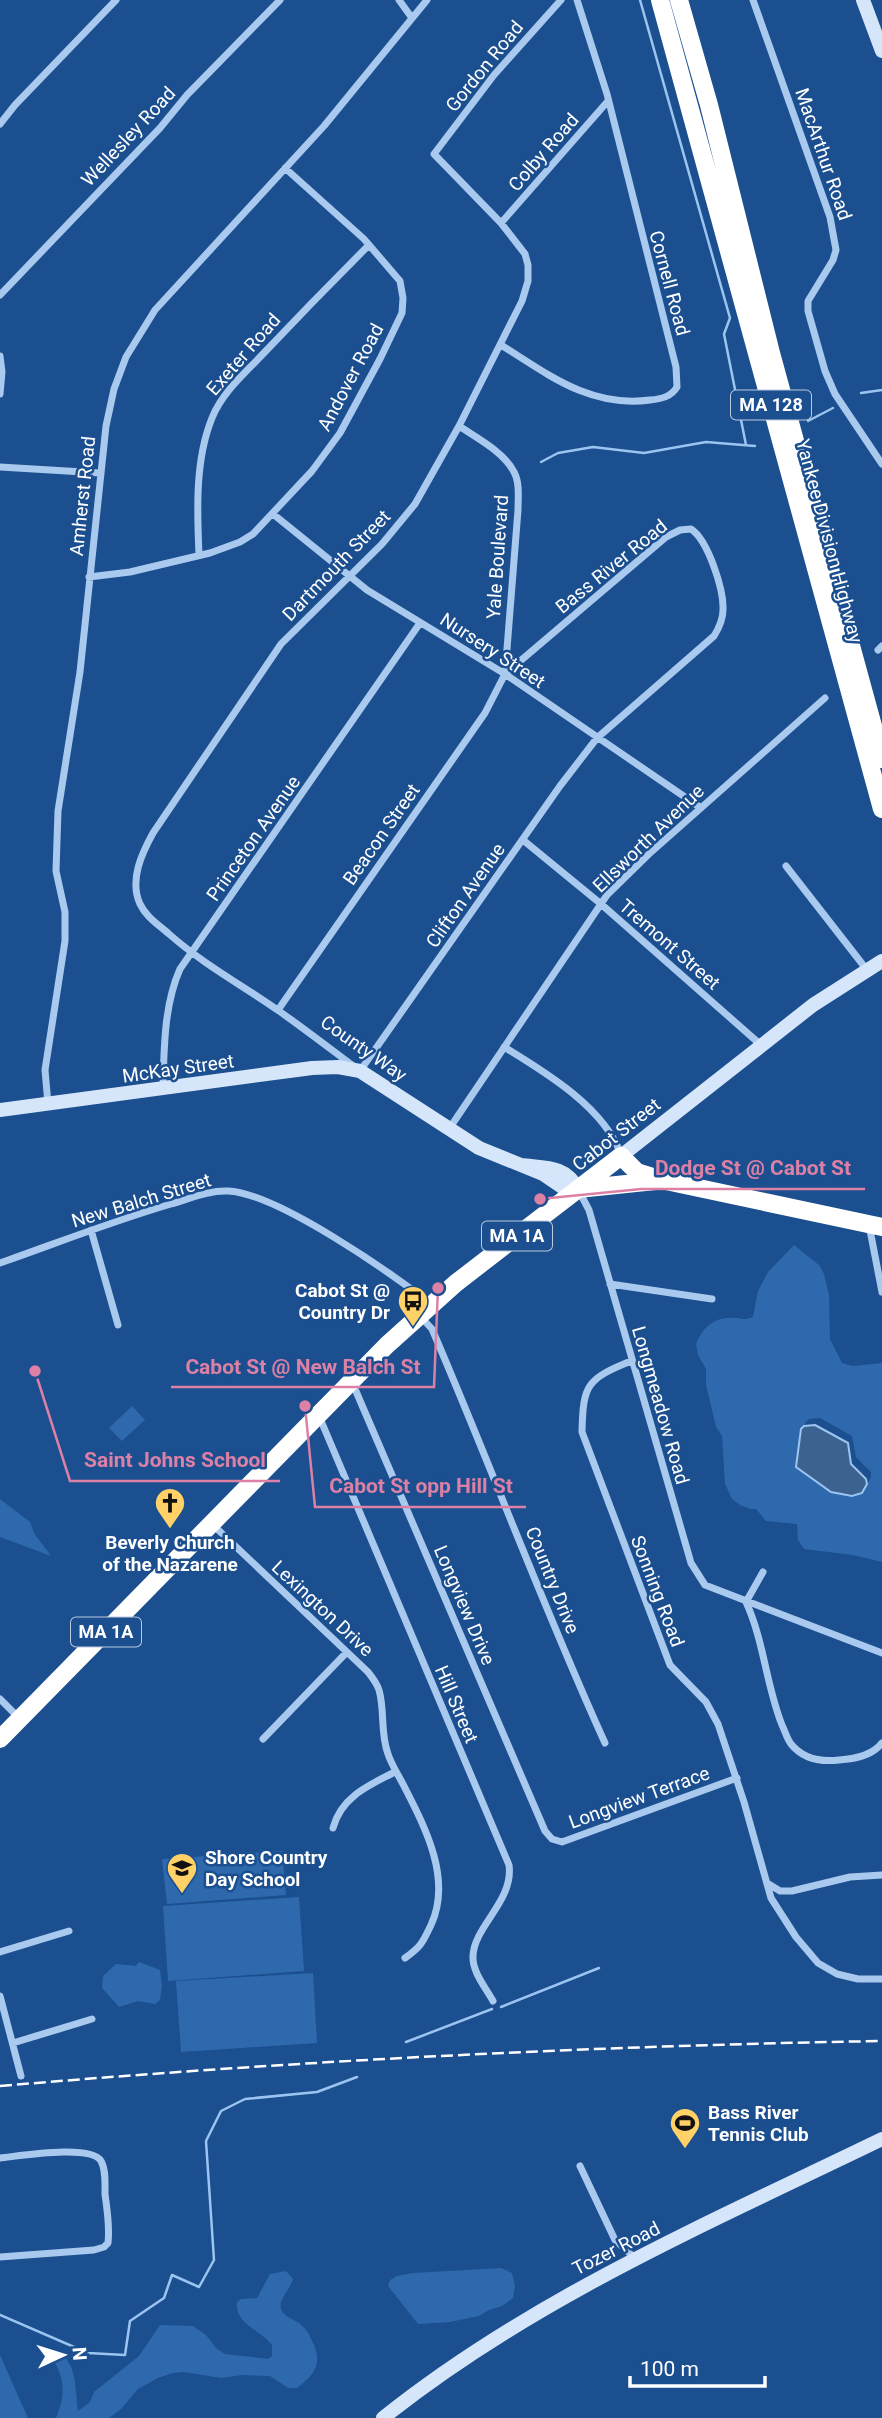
<svg xmlns="http://www.w3.org/2000/svg" width="882" height="2418" font-family="Roboto,sans-serif">
<style>
.green{fill:#2e69ad;fill-rule:evenodd}
.water{fill:#3c6290;stroke:#9cc4f0;stroke-width:2}
.lines{fill:none;stroke-linecap:round;stroke-linejoin:round}
.stream{stroke:#9cc4f0;stroke-width:2.5}
.street{stroke:#a9c9ee;stroke-width:7}
.secondary{stroke:#d6e6fa;stroke-width:14}
.highway{stroke:#fff;stroke-width:18}
.rail{stroke:#fff;stroke-width:2.5;stroke-dasharray:12 5;stroke-linecap:butt}
.labels{text-anchor:middle;stroke-width:5;stroke-linejoin:round;paint-order:stroke}
.shield{fill:#1b4f8f;stroke:#bbcadd;stroke-width:2}
.shield-label{font-size:18px;font-weight:bold;fill:#fff}
.street-label{font-size:19px;fill:#fff;stroke:#1b4f8f}
.poi-label{font-size:19px;font-weight:bold;fill:#fff;stroke:#1b4f8f;text-anchor:start}
.leader{fill:none;stroke:#dd80a5;stroke-width:2.5}
.callout-dot{fill:#dd80a5;stroke:#1b4f8f;stroke-width:2.5}
.callout-label{font-size:21px;text-anchor:middle;font-weight:bold;fill:#dd80a5;stroke:#1b4f8f;stroke-width:5;stroke-linejoin:round;paint-order:stroke}
</style>
<rect width="100%" height="100%" fill="#1b4f8f"/>
<path class="green" d="M794,1245l25,20 5,9 5,21 1,44 12,24 10,3 30,-3v199l-29,-7 -49,-6 -6,-9 -1,-16 -31,-3 -10,-12h-6l-10,-4 -8,-6 -7,-15 -3,-48 -6,-9 -10,-42v-16l-8,-14 -2,-11c7,-18 20,-28 40,-26 7,1 10,2 17,-1l5,-26 10,-19zM820,1418l32,18 4,21 15,15v5l-5,9 -10,3 -57,-35 6,-31 4,-4z
M132,1406l13,14 -23,21 -13,-13z
M0,1499l30,23 4,11 17,23 -51,-19z
M282,1851l4,44 -119,9 -5,-45z
M299,1897l5,74 -136,10 -5,-75z
M139,1962l21,8 2,16 -2,14 -5,4 -17,-3 -19,6 -17,-19 1,-12 13,-12 20,2z
M313,1973l4,70 -136,9 -5,-71z
M501,2268l11,5 3,13 -2,12 -11,8 -13,4 -10,6 -29,6 -32,2 -30,-38 2,-6 7,-4 16,-3z
M286,2271l7,8c-2,9 -15,21 -12,30 2,7 12,10 18,14 6,5 10,10 13,18 11,22 4,32 -15,47h-9l-18,-12 -28,-1 -21,3 -37,-6 -11,1 -15,5 -20,11 -17,20 -12,9h-53c10,-24 9,-41 -5,-61l2,-5c25,3 22,40 25,59l12,-9 4,-10 45,-36 21,-31 33,1 13,9 10,13 9,6 43,5 4,-3v-11c-11,-15 -38,-21 -35,-43l4,-3 16,-1 13,-24z
M0,2355l28,63h-28z"/>
<path class="water" d="M815,1425l33,18 3,21 15,15 1,5 -5,9 -10,3 -21,-4 -35,-25 5,-38 3,-3z"/>
<g class="lines">
<path class="stream" d="M640,0l90,318 -6,16 22,111
M861,393l21,-3
M808,421l25,-13
M541,462l17,-9 35,-6 51,6 62,-11 49,4
M501,2007l98,-39
M406,2042l86,-33
M0,2315l88,38 37,2 5,-34 34,-23 8,-23 27,12 15,-27 -8,-119 15,-30 24,-12 72,-7 40,-15"/>
<path class="street" d="M399,0l13,18
M753,0l77,217 6,33 -3,10 -25,41v10l17,60 10,23 47,70
M0,124l15,-19 101,-105
M501,223l107,-122
M0,295l160,-167 27,-33 93,-95
M501,345c48,30 89,63 149,55 11,-1 21,-3 27,-13l-1,-20 -69,-273 -30,-94
M0,356l2,16 -2,22
M459,426c18,12 45,26 55,46 6,11 4,26 4,38l-13,164
M0,467l100,6
M273,514l94,76 138,84 196,134
M199,555c-2,-45 -4,-95 13,-137 10,-25 31,-43 49,-62 36,-38 72,-75 108,-111
M89,577l41,-5 80,-19 30,-11 13,-8 59,-63 28,-38 40,-74 22,-46 1,-15 -3,-17 -36,-42 -79,-71
M878,650l4,-4
M523,840l78,64 160,141
M786,866l81,104
M278,1010l207,-297 20,-39 161,-137 14,-7 11,-1c17,11 33,61 32,81 0,10 -4,18 -9,26l-117,102 -37,48 -200,285c-27,-20 -54,-41 -81,-60 -37,-26 -76,-47 -110,-77 -10,-9 -23,-17 -29,-30 -11,-24 2,-51 13,-71l128,-189 101,-100 33,-40 44,-78 63,-125 6,-20v-16l-3,-11 -24,-31 -67,-69 60,-79 67,-75
M504,1047c41,25 101,61 117,108
M163,1087c1,-38 1,-82 17,-118l240,-346
M48,1104l-3,-34 20,-129v-29l-9,-41 2,-60 22,-139 26,-246 8,-37 12,-32 29,-47 169,-184 103,-126
M449,1129l158,-234 42,-41 176,-156
M579,1191l10,19 102,353 14,22 177,68
M869,1225l13,67
M91,1230l27,95
M0,1263c57,-20 113,-42 171,-59 18,-5 38,-14 57,-13 49,2 163,82 203,113
M610,1284l102,15
M420,1316l12,13c59,137 111,278 173,414
M631,1361c-44,18 -48,23 -49,71l88,233 36,37 12,22 26,78 27,96 25,39 22,26 19,11 21,5h24
M352,1382l193,449 7,8 10,3 175,-64
M319,1416l190,449c5,36 -35,61 -36,91 -1,16 13,32 20,45
M213,1525l155,147c4,5 9,12 11,18 6,20 1,43 9,64 4,12 11,22 17,34 21,41 47,92 26,137 -8,17 -10,22 -26,33
M746,1602c18,39 20,83 36,123 3,6 5,14 9,19 12,15 31,18 48,16 16,-1 33,-4 43,-17
M746,1602l17,-30
M0,1699l19,19
M263,1739l83,-86
M333,1828c8,-31 36,-43 62,-56
M767,1883l13,8h12l58,-14 32,-2
M0,1952l69,-21
M0,1996l21,80
M13,2043l79,-24
M0,2158c20,-2 91,-14 101,3 5,9 4,22 4,33 2,16 5,32 3,49l-4,4 -10,3 -94,7
M580,2166l35,74 21,19"/>
<path class="secondary" d="M863,0l19,51
M0,1110l312,-42 26,-1 22,4 119,77 64,26 22,15h13c-13,-24 -32,-21 -57,-24
M621,1156l192,-151 69,-44
M383,2418c150,-120 328,-196 499,-279"/>
<path class="highway" d="M660,0l222,809
M679,0l30,105 62,248 111,406
M578,1189l77,-8
M0,1739l387,-394 69,-62 165,-127 16,16 29,9 216,46"/>
<path class="rail" d="M0,2086c293,-25 588,-40 882,-45"/>
</g>
<defs>
<g id="bus-pin" transform="scale(1.575)"><path d="M0 17L-7.5 6A9.5 9.5 0 1 1 7.5 6Z" fill="#ffd166" stroke="#1b4f8f"/><path d="M-5-6H5V4H4V6H2V4H-2V6H-4V4H-5ZM-3.5-4V0h7V-4ZM-3.5 1.2v1.5H-2V1.2ZM2 1.2v1.5H3.5V1.2Z" fill="#111"/></g>
<g id="church-pin" transform="scale(1.575)"><path d="M0 17L-7.5 6A9.5 9.5 0 1 1 7.5 6Z" fill="#ffd166" stroke="#1b4f8f"/><path d="M-1.2-6h2.4v3.5h3.3v2.4h-3.3V6h-2.4V-.1h-3.3v-2.4h3.3Z" fill="#111"/></g>
<g id="school-pin" transform="scale(1.575)"><path d="M0 17L-7.5 6A9.5 9.5 0 1 1 7.5 6Z" fill="#ffd166" stroke="#1b4f8f"/><path d="M0-5L7-2L0 1L-7-2ZM-4 1L0 2.5L4 1V4Q0 6-4 4Z" fill="#111"/></g>
<g id="stadium-pin" transform="scale(1.575)"><path d="M0 17L-7.5 6A9.5 9.5 0 1 1 7.5 6Z" fill="#ffd166" stroke="#1b4f8f"/><path d="M0-5a6.5 5 0 1 0 0 10a6.5 5 0 1 0 0-10ZM-3.5-1.8h7v3.6h-7Z" fill="#111"/></g>
</defs>
<g fill-rule="evenodd">
<use href="#bus-pin" x="413" y="1301"/>
<use href="#church-pin" x="170" y="1503"/>
<use href="#school-pin" x="182" y="1868"/>
<use href="#stadium-pin" x="685" y="2123"/>
</g>
<g class="labels">
<g class="shield">
<rect x="731" y="390.5" width="80" height="29" rx="5"/>
<rect x="482" y="1221.5" width="70" height="29" rx="5"/>
<rect x="71" y="1617.5" width="70" height="29" rx="5"/>
</g>
<g class="shield-label">
<text x="771" y="411">MA 128</text>
<text x="517" y="1242">MA 1A</text>
<text x="106" y="1638">MA 1A</text>
</g>
<g class="street-label">
<text transform="translate(484 66) rotate(-51)" y="7">Gordon Road</text>
<text transform="translate(128 136) rotate(-47)" y="7">Wellesley Road</text>
<text transform="translate(543 152) rotate(-49)" y="7">Colby Road</text>
<text transform="translate(824 154) rotate(71)" y="7">MacArthur Road</text>
<text transform="translate(670 283) rotate(75)" y="7">Cornell Road</text>
<text transform="translate(243 354) rotate(-49)" y="7">Exeter Road</text>
<text transform="translate(350 377) rotate(-62)" y="7">Andover Road</text>
<text transform="translate(82 496) rotate(-84)" y="7">Amherst Road</text>
<text transform="translate(830 541) rotate(75)" y="7">Yankee Division Highway</text>
<text transform="translate(497 557) rotate(-86)" y="7">Yale Boulevard</text>
<text transform="translate(336 565) rotate(-46)" y="7">Dartmouth Street</text>
<text transform="translate(611 566) rotate(-39)" y="7">Bass River Road</text>
<text transform="translate(493 650) rotate(33)" y="7">Nursery Street</text>
<text transform="translate(381 834) rotate(-55)" y="7">Beacon Street</text>
<text transform="translate(253 838) rotate(-55)" y="7">Princeton Avenue</text>
<text transform="translate(648 838) rotate(-44)" y="7">Ellsworth Avenue</text>
<text transform="translate(465 895) rotate(-55)" y="7">Clifton Avenue</text>
<text transform="translate(670 944) rotate(41)" y="7">Tremont Street</text>
<text transform="translate(364 1048) rotate(35)" y="7">County Way</text>
<text transform="translate(178 1068) rotate(-8)" y="7">McKay Street</text>
<text transform="translate(616 1134) rotate(-38)" y="7">Cabot Street</text>
<text transform="translate(141 1200) rotate(-17)" y="7">New Balch Street</text>
<text transform="translate(661 1405) rotate(74)" y="7">Longmeadow Road</text>
<text transform="translate(553 1580) rotate(68)" y="7">Country Drive</text>
<text transform="translate(658 1591) rotate(69)" y="7">Sonning Road</text>
<text transform="translate(465 1605) rotate(67)" y="7">Longview Drive</text>
<text transform="translate(323 1608) rotate(43)" y="7">Lexington Drive</text>
<text transform="translate(457 1704) rotate(67)" y="7">Hill Street</text>
<text transform="translate(639 1797) rotate(-20)" y="7">Longview Terrace</text>
<text transform="translate(616 2248) rotate(-27)" y="7">Tozer Road</text>
</g>
<g class="poi-label">
<text x="390" y="1297" text-anchor="end">Cabot St @<tspan x="390" dy="22">Country Dr</tspan></text>
<text x="170" y="1549" text-anchor="middle">Beverly Church<tspan x="170" dy="22">of the Nazarene</tspan></text>
<text x="205" y="1864">Shore Country<tspan x="205" dy="22">Day School</tspan></text>
<text x="708" y="2119">Bass River<tspan x="708" dy="22">Tennis Club</tspan></text>
</g>
</g>
<path class="leader" d="M540 1199L641 1189H865M438 1288L434 1387H171M35 1371L70 1481H280M305 1406L315 1507H526"/>
<g class="callout-dot">
<circle cx="540" cy="1199" r="7"/>
<circle cx="438" cy="1288" r="7"/>
<circle cx="35" cy="1371" r="7"/>
<circle cx="305" cy="1406" r="7"/>
</g>
<g class="callout-label">
<text x="753" y="1175">Dodge St @ Cabot St</text>
<text x="303" y="1374">Cabot St @ New Balch St</text>
<text x="175" y="1467">Saint Johns School</text>
<text x="421" y="1493">Cabot St opp Hill St</text>
</g>
<g transform="translate(63 2355) rotate(86)" stroke="#1b4f8f" stroke-width="5" paint-order="stroke">
<path d="M0-5L12 26L0 18L-12 26Z" fill="#ffffff"/>
<text y="-10" font-size="19" font-weight="bold" text-anchor="middle" fill="#ffffff">N</text>
</g>
<path d="M630 2376v10h135v-10" fill="none" stroke="#ffffff" stroke-width="3.5"/>
<text x="640" y="2376" font-size="21" fill="#ffffff" stroke="#1b4f8f" stroke-width="5" paint-order="stroke">100 m</text>
</svg>
